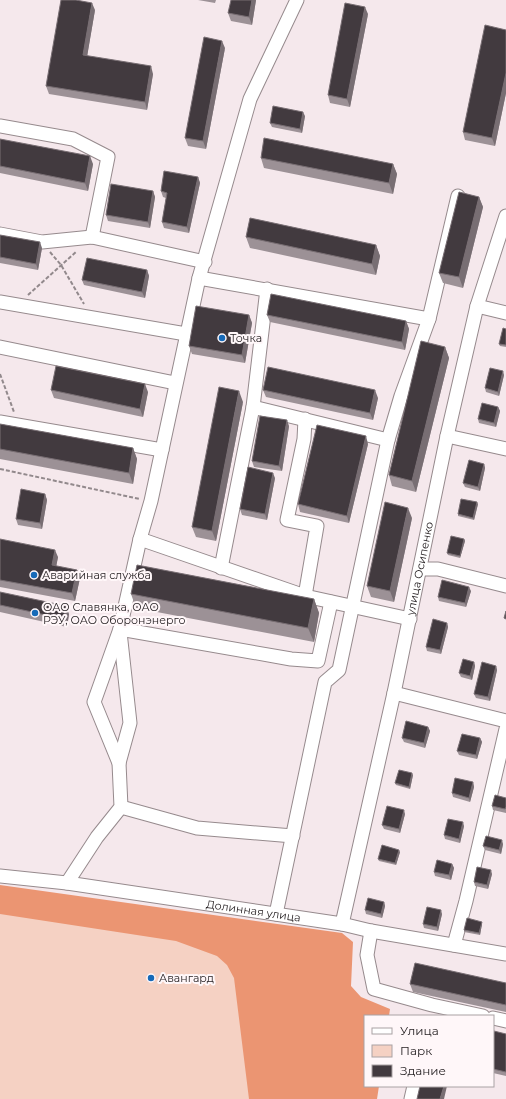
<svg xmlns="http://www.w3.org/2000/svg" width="506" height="1099" font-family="Montserrat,sans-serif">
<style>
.green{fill:#f5d1c3}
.forest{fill:#eb9572}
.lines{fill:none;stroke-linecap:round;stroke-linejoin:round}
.minor-casing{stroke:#968a8d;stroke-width:15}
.path{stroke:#92898c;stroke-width:2;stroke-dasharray:4 2;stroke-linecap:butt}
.minor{stroke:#fff;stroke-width:13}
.wall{fill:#9c9196}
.shaded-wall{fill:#786e73}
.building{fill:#423a3f;stroke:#786e73}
.poi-dot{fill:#166ab8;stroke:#fff7f9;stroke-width:1.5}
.labels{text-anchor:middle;stroke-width:4;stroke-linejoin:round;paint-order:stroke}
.poi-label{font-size:11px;fill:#282325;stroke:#fff7f9;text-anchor:start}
.street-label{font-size:11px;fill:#282325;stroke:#fff7f9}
</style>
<rect width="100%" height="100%" fill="#f5e8ec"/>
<path class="green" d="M0,899l304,49 67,151h-371z"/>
<path class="forest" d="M0,885l342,48 11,9 -2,44 10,11 29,12 -1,7h-24v70h14l-2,13h-128l-15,-121 -7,-13 -10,-9 -41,-15 -176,-27z"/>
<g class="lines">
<g class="minor-casing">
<g id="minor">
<path d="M297,0l-47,99 -51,179 -48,223 -11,38 165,57 105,23"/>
<path d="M0,126l73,13 35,18 -16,80"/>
<path d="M0,234l42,8 50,-5 113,25"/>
<path d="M199,278l230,41"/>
<path d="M0,302l186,32"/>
<path d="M477,306l29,7"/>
<path d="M0,347l175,36"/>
<path d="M253,407l135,33"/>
<path d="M305,419l-1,20 -17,81 30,6 -12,70"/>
<path d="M0,422l162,28"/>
<path d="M447,436l59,13"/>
<path d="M140,539l-20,90 171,30 27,2 13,-59"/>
<path d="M221,568l32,-161 14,-118"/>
<path d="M420,569h18l68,17"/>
<path d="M394,693l112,28"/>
<path d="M119,763l11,-40 -10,-91"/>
<path d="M121,807l76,21 96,8"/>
<path id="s1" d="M0,876l67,7 275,41 29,7 135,23"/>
<path d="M67,883l30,-46 24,-30 -2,-44 -25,-61 26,-73"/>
<path d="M276,914l49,-232 14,-12 49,-230 13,-44 28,-77 29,-123"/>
<path id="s2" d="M342,924l52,-231 53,-257 30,-130 29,-90"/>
<path d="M371,931l-4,24 7,34 58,16 51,11"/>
<path d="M454,945l12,-44 40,-172"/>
<path d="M493,1018l13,3"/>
<path d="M411,1099l3,-13"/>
</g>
</g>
<path class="path" d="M50,252l11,13 23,39
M28,295l49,-44
M0,374l14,38
M0,469l140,30"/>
<use href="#minor" class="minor"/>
</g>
<path class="wall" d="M198,0h18l-1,3z
M256,0l-4,25 -21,-4 -3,-8z
M95,10l-8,46 66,18 -6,36 -98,-16 -3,-8z
M368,14l-18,93 -20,-4 -2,-8z
M506,30v63l-11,53 -30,-6 -2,-8z
M225,48l-19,101 -18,-3 -3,-8z
M305,116l-3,17 -30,-6 -2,-4z
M0,139l93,25 -5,27 -88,-18z
M261,158l132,6 4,10 -4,20 -129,-26z
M198,177l2,6 -11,50 -25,-5 -2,-6 4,-24 -3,-1 -2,-6z
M153,191l2,6 -5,31 -42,-7 -2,-6z
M479,197l4,10 -20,81 -20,-5 -4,-10z
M0,235l42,13 -4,22 -38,-7z
M246,237l130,8 4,11 -4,19 -126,-27z
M147,270l2,6 -4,22 -61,-13 -2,-5z
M249,315l3,8 -7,40 -53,-9 -3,-8z
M267,315l139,6 3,8 -4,21 -135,-28z
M506,329v18l-6,-1 -1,-2z
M445,347l4,11 -33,134 -24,-6 -3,-11z
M504,375l-5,21 -13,-4 -1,-4z
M51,390l97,2 -5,25 -89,-19z
M263,390l115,8 -5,22 -107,-23z
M243,402l-27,139 -20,-4 -4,-10z
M498,407l2,4 -4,16 -17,-4 -1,-4z
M0,424l133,24 4,11 -4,25 -133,-25z
M289,426l-7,45 -28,-4 -2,-6z
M368,444l-19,79 -49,-11 -2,-8z
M484,464l1,4 -5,23 -15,-4 -2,-4z
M275,478l-8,42 -25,-5 -2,-6z
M45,494l2,6 -5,29 -24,-4 -2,-6z
M478,504l-4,16 -16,-4v-2z
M412,518l-18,84 -23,-5 -4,-11z
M0,539l58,18 -2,9 24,12 -5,23 -75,-14z
M464,539l1,2 -5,17 -12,-3 -1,-2z
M471,591l-5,16 -27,-6 -1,-4z
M0,592l69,22 -2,13 -67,-15z
M131,594l183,5 5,14 -5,29 -178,-34z
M447,623l1,4 -7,27 -14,-3 -1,-4z
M474,662l1,4 -3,14 -11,-3 -2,-4z
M496,666l1,4 -7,31 -14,-3 -2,-4z
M428,727l2,4 -5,17 -21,-6 -2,-4z
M480,738l2,4 -5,17 -18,-4 -2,-4z
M413,775l-3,14 -14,-4 -1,-2z
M473,782l1,5 -4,15 -17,-5 -1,-4z
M506,798v15l-13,-3 -1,-4z
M405,814l-5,19 -16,-4 -2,-4z
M464,826l-4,17 -15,-4 -1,-4z
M503,844l-2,10 -16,-4 -2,-4z
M400,852l-4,13 -17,-4 -1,-2z
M452,864l2,4 -3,12 -16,-4 -1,-4z
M492,874l-4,15 -13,-3 -1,-4z
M384,902l1,4 -3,12 -16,-4 -1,-4z
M442,914l-4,17 -14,-3 -1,-4z
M482,924l-2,11 -16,-3v-2z
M506,983v29l-93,-20 -3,-8z
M506,1034v42l-13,-3v-37z"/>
<path class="shaded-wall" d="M252,0h4l-4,25 -3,-8z
M92,3l3,7 -9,53 -3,-8z
M365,7l3,7 -18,93 -3,-8z
M222,41l3,7 -19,101 -3,-8z
M151,66l2,8 -6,36 -2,-8z
M506,73v20l-11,53 -3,-8z
M303,112l2,4 -3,17 -2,-4z
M90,156l3,8 -5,27 -3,-8z
M393,164l4,10 -4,20 -4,-11z
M198,177l2,6 -11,50 -2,-6z
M153,191l2,6 -5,31 -2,-6z
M479,197l4,10 -20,81 -4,-11z
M40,242l2,6 -4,22 -2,-6z
M376,245l4,11 -4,19 -4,-11z
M147,270l2,6 -4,22 -3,-6z
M249,315l3,8 -7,40 -3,-8z
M406,321l3,8 -4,21 -3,-8z
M445,347l4,11 -33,134 -4,-11z
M503,371l1,4 -5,21 -1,-4z
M145,384l3,8 -5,25 -3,-8z
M375,390l3,8 -5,22 -3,-7z
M239,391l4,11 -27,139 -4,-10z
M498,407l2,4 -4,16 -2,-4z
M287,420l2,6 -7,45 -3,-5z
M366,436l2,8 -19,79 -2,-7z
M133,448l4,11 -4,25 -4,-11z
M484,464l1,4 -5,23 -2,-4z
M273,473l2,5 -8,42 -2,-6z
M45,494l2,6 -5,29 -2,-6z
M477,502l1,2 -4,16 -1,-2z
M408,508l4,10 -18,84 -4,-11z
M464,539l1,2 -5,17v-2z
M55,550l3,7 -3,16 -3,-8z
M77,570l3,8 -5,23 -3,-8z
M469,587l2,4 -5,16 -1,-4z
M314,599l5,14 -5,29 -6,-14z
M66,606l3,8 -2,13 -3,-8z
M447,623l1,4 -7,27 -1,-4z
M474,662l1,4 -3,14 -2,-4z
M496,666l1,4 -7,31 -2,-4z
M428,727l2,4 -5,17 -1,-5z
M480,738l2,4 -5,17 -1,-4z
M412,773l1,2 -3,14 -1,-2z
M473,782l1,5 -4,15 -1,-4z
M404,810l1,4 -5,19 -1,-4z
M463,822l1,4 -4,17 -1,-4z
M502,840l1,4 -2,10 -2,-4z
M399,850l1,2 -4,13 -1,-2z
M452,864l2,4 -3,12 -2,-5z
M491,870l1,4 -4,15 -1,-4z
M384,902l1,4 -3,12 -1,-4z
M441,910l1,4 -4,17 -1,-4z
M482,922v2l-2,11 -1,-2z
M444,1086h3l-3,13h-4z"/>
<path class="building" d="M61,0h15l16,3 -9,52 68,11 -6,36 -99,-16z
M231,0h21l-3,17 -21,-4z
M345,3l20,4 -18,92 -19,-4z
M485,25l21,5v43l-14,65 -29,-6z
M204,37l18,4 -19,100 -18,-3z
M273,106l30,6 -3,17 -30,-6z
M264,138l129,26 -4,19 -128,-25z
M0,139l90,17 -5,27 -85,-17z
M164,171l34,6 -11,50 -25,-5 5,-29 -6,-2z
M111,184l42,7 -5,31 -42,-7z
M459,192l20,5 -20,80 -20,-4z
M250,218l126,27 -4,19 -126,-27z
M0,235l40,7 -4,22 -36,-7z
M87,258l60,12 -5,22 -60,-12z
M271,294l135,27 -4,21 -135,-27z
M196,306l53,9 -7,40 -53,-9z
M503,328l3,1v16l-7,-1z
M421,341l24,6 -33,134 -23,-6z
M56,366l89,18 -5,25 -89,-19z
M268,367l107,23 -5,23 -107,-23z
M490,368l13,3 -5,21 -13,-4z
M219,387l20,4 -27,140 -20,-4z
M482,403l16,4 -4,16 -16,-4z
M260,416l27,4 -8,46 -27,-5z
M0,424l133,24 -4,25 -129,-24z
M317,425l49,11 -19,80 -49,-12z
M469,460l15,4 -6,23 -15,-4z
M248,467l25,6 -8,41 -25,-5z
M21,489l24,5 -5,29 -24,-4z
M461,499l16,3 -4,16 -15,-4z
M385,502l23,6 -18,83 -23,-5z
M451,536l13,3 -4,17 -13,-3z
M0,539l55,11 -3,15 25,5 -5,23 -72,-13z
M137,565l177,34 -6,29 -177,-34z
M442,580l27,7 -4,16 -27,-6z
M0,592l66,14 -2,13 -64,-14z
M506,611v8l-2,-1z
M433,619l14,4 -7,27 -14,-3z
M463,659l11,3 -4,14 -11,-3z
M482,662l14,4 -8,31 -14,-3z
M406,721l22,6 -4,16 -22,-5z
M462,734l18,4 -4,17 -19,-4z
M399,770l13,3 -3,14 -14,-4z
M455,778l18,4 -4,16 -17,-5z
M495,795l11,3v9l-1,2 -13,-3z
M387,806l17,4 -5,19 -17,-4z
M448,819l15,3 -4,17 -15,-4z
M486,836l16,4 -3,10 -16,-4z
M382,845l17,5 -4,13 -17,-4z
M437,860l15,4 -3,11 -15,-3z
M477,867l14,3 -4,15 -13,-3z
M368,898l16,4 -3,12 -16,-4z
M427,907l14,3 -4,17 -14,-3z
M467,918l15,4 -3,11 -15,-3z
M415,963l91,20v22l-96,-21z
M494,1031l12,3v38l-13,-3v-33z
M420,1086h24l-4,13h-23z"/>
<g class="poi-dot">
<circle cx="222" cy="338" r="4"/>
<circle cx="34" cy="575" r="4"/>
<circle cx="35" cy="613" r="4"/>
<circle cx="151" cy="978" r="4"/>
</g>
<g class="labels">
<g class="poi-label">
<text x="230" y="342">Точка</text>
<text x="42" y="579">Аварийная служба</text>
<text x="43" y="611">ОАО Славянка, ОАО<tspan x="43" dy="13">РЭУ, ОАО Оборонэнерго</tspan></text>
<text x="159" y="982">Авангард</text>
</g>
<g class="street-label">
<text dy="4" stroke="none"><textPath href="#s2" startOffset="364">улица Осипенко</textPath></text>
<text dy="4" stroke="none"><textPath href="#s1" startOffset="256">Долинная улица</textPath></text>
</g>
</g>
<rect x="364" y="1015" width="130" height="72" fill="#fff7f9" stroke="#a9a2a4"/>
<rect x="372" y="1028" width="20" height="6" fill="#ffffff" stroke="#a9a2a4"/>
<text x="400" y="1035" font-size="12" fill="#282325">Улица</text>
<rect x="372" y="1045" width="20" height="12" fill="#f5d1c3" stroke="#a9a2a4"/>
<text x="400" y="1055" font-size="12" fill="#282325">Парк</text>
<rect x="372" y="1065" width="20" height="12" fill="#423a3f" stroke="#a9a2a4"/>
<text x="400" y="1075" font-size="12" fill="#282325">Здание</text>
</svg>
